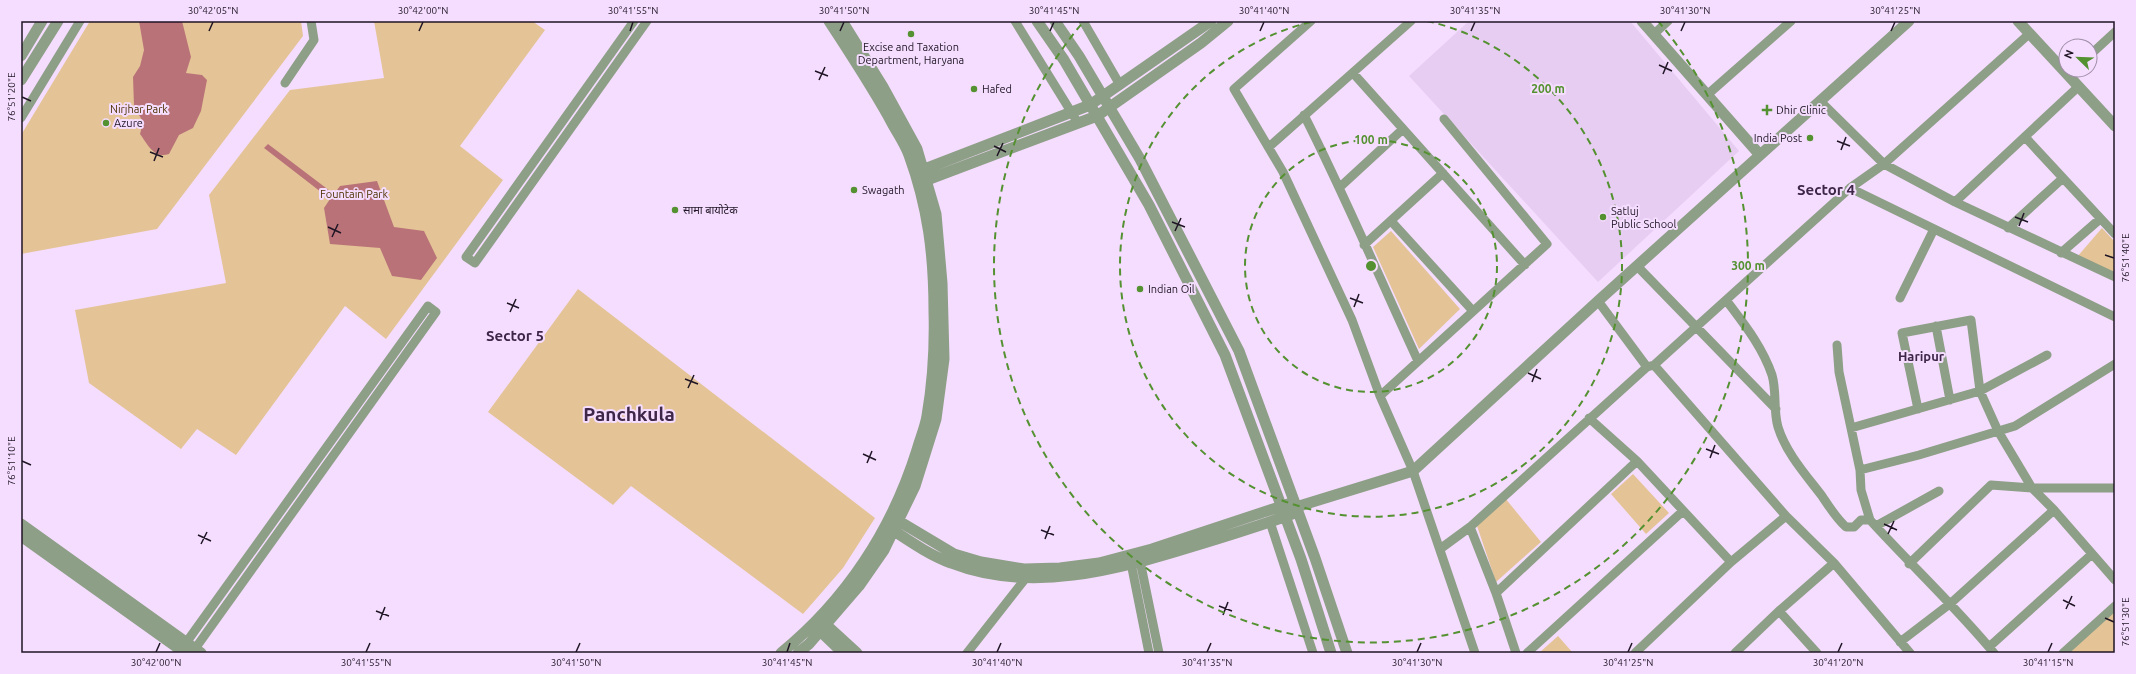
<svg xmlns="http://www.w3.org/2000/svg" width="2136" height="674" font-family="Ubuntu,'Noto Sans Devanagari',sans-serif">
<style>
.built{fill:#e8cdf3}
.green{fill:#e4c497}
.water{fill:#b97378}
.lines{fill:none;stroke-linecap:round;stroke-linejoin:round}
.minor{stroke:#8e9f87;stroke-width:9}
.tertiary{stroke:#8e9f87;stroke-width:11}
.ticks{fill:none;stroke:#1f1524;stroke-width:1.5}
.ring{fill:none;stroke:#549130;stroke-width:2;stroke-dasharray:7 5}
.poi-dot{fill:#549130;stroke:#f5ddff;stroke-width:1.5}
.labels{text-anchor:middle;stroke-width:4;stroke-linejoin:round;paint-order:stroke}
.poi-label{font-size:11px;fill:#1f1524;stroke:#f5ddff;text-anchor:start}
.park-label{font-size:11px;fill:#4e3302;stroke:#f5ddff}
.quarter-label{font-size:13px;font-weight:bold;fill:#3d2647;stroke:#f5ddff}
.district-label{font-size:15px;font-weight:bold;fill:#3d2647;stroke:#f5ddff}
.town-label{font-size:19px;font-weight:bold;fill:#3d2647;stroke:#f5ddff}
.centre{fill:#549130;stroke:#f5ddff;stroke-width:2}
.ring-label{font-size:12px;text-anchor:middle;font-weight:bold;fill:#549130;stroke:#f5ddff;stroke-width:4;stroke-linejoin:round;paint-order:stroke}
.neatline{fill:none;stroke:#1f1524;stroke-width:1.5}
.ticks-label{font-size:10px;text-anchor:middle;fill:#1f1524}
</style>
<rect width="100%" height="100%" fill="#f5ddff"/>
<path class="built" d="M1469,21h161l109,130 -141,131 -189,-206z"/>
<path class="green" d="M90,21h211l2,15 -146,193 -136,25v-119z
M374,21h158l13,9 -85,116 43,34 -117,159 -41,-33 -109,149 -39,-26 -16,20 -92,-66 -14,-73 151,-27 -17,-88 81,-105 94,-12z
M2102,228l13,14v32l-38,-17z
M1391,231l69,78 -41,40 -46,-102z
M578,289l297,229 -32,50 -40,46 -172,-128 -18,19 -125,-93z
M1633,474l36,39 -23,21 -35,-40z
M1505,498l36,44 -45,40 -20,-59z
M2115,610v43h-49z
M1558,636l15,17h-34z"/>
<path class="water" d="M139,21h43l9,36 -5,16 16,2 5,5 -6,31 -8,17 -14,7 -10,19c-15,5 -21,-9 -29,-20l3,-12 -9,-16 -1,-29 7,-11 4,-16z
M268,144l66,50 6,-8 37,-5 17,46 30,4 13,27 -16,22 -29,-4 -12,-28 -50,-4 -6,-36 6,-9 -66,-51z"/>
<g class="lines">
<path class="minor" d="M634,21l-168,236 9,6 172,-242
M1015,21l63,102
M1083,21l37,64
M1311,21l-77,68 49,83 69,148 28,76 33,75 62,182
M1654,34l14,-13
M2090,55l25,-23
M1353,73l172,192
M285,83l29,-43 -3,-19
M1707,95l84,-74
M1820,101l64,63 71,38 160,75
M1304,115c41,81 76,164 114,246
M21,118l59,-97
M2025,137l90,97
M1269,147l142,-126
M1340,187l63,-58
M1850,188l265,129
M1955,202l123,-115
M1391,221l82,90
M2008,228l55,-50
M1364,245l79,-72
M2061,253l39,-34
M1638,267l138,142
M1900,298l34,-69
M1726,300c18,24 36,46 46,75 5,17 1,35 6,52 8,26 28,48 44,69 8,12 14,22 24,31h8l7,-7h9c41,45 85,86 124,133
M1598,301l49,66 7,-2 132,151 48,47 76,90
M1936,326l14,74
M1837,345l2,27 21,98 1,20 9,30
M1654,365l196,-177 34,-24 145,-130
M1380,396l167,-152 -103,-125
M1918,409l-16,-76 69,-13 9,71 18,40 34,57 22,22 61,70
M1589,418l48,43 94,101
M1851,428l129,-37 67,-36
M1860,470l59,-15 96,-29 100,-62
M1270,522l43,131
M1876,526l63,-35
M1470,527l26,66 20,60
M1440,549l30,-22 177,-160
M1139,556l20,97
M1130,558l19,95
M1909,564l82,-79 41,3h83
M1496,593l141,-132
M1779,611l38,42
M1900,642l51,-39 103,-93
M183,647l245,-341 8,6 -244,341
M1989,647l103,-93
M967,653l62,-79
M1527,653l156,-142
M1635,653l96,-91 55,-46
M1735,653l44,-42 55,-48
M2063,653l52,-47"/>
<path class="tertiary" d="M1037,21l27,39 85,145 76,150 76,204 30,94
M1055,21l24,35 61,103 99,192 76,207 32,95
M1642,21l118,134
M2018,21l97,105
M21,56l21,-35
M21,80l37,-59
M917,172l173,-67 121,-84
M919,183l178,-67 104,-73 27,-22
M1296,507l117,-36 185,-170 311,-280
M892,517l62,37 27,8 43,7 36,-1 39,-5 53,-14 136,-45
M21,524l180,129
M888,527c20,13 41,28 63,36 79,31 165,7 243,-17 33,-10 66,-20 98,-32
M21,536l164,117
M821,620l36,33
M816,627l27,26
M781,653c65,-53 111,-123 136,-203 3,-11 8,-22 10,-34 6,-35 8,-69 7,-105 0,-56 -6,-104 -25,-156 -4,-11 -11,-21 -17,-32 -19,-35 -41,-68 -63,-102
M798,653l11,-9 50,-58 25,-36 31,-64 21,-67 8,-60 -2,-76 -6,-69 -19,-65 -34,-62 -41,-66"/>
</g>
<path class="ticks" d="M209,31l4,-9M419,31l4,-9M630,31l3,-9M840,31l4,-9M1050,31l4,-9M1260,31l4,-9M1471,31l4,-9M1681,31l4,-9M1891,31l4,-9M1659,65l13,6M815,71l13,5M1663,74l5,-12M819,80l6,-13M22,97l9,4M1837,141l13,5M994,146l12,6M1841,150l5,-13M150,152l13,5M997,156l6,-13M154,161l5,-13M2015,217l13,5M1172,222l13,5M2019,226l5,-13M328,227l13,6M1175,231l6,-13M332,237l6,-13M2105,255l9,3M1350,298l13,5M507,303l12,5M1354,307l5,-13M510,312l6,-13M1528,373l13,6M685,379l13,5M1532,382l5,-13M688,388l6,-13M1706,449l13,5M863,454l13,6M1710,458l5,-13M22,461l9,4M867,463l5,-12M1884,524l13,6M1041,530l13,5M1888,534l6,-13M198,535l13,6M1045,539l5,-13M201,544l6,-12M2063,600l12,6M1219,606l13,5M2066,609l6,-13M376,611l13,5M1223,615l5,-13M2105,618l9,4M380,620l5,-13M156,652l4,-9M366,652l4,-9M576,652l4,-9M787,652l3,-9M997,652l4,-9M1207,652l4,-9M1417,652l4,-9M1628,652l4,-9M1838,652l4,-9M2048,652l4,-9"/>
<g class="ring">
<circle cx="1371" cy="266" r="126"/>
<path d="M1427 21A251 251 0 1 1 1315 21"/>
<path d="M1658 21A377 377 0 1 1 1084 21"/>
</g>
<g class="poi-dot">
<circle cx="911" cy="34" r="4"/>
<circle cx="974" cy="89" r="4"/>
<path d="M1765 104h4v4h4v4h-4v4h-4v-4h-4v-4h4z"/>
<circle cx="106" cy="123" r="4"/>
<circle cx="1810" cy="138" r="4"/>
<circle cx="854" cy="190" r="4"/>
<circle cx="675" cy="210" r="4"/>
<circle cx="1603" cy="217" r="4"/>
<circle cx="1140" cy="289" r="4"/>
</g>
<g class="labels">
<g class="poi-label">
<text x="911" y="51" text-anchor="middle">Excise and Taxation<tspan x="911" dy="13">Department, Haryana</tspan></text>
<text x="982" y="93">Hafed</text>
<text x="1776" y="114">Dhir Clinic</text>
<text x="114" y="127">Azure</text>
<text x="1802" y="142" text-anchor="end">India Post</text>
<text x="862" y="194">Swagath</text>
<text x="683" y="214">सामा बायोटेक</text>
<text x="1611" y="215">Satluj<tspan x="1611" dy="13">Public School</tspan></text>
<text x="1148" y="293">Indian Oil</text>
</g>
<g class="park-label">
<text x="139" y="113">Nirjhar Park</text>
<text x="354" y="198">Fountain Park</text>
</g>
<g class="quarter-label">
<text x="1921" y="361">Haripur</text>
</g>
<g class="district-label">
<text x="1826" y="195">Sector 4</text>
<text x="515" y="341">Sector 5</text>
</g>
<g class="town-label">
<text x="629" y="421">Panchkula</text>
</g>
</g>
<circle cx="1371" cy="266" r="6" class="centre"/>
<g class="ring-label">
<text x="1548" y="93">200 m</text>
<text x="1371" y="144">100 m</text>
<text x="1748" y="270">300 m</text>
</g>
<rect width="2136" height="674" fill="none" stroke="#f5ddff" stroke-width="44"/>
<g transform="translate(2078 58) rotate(293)"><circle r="19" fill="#f5ddff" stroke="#9f8da7"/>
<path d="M0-3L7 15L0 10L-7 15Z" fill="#549130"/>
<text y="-6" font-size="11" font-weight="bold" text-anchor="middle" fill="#1f1524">N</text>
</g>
<rect x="22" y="22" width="2092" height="630" class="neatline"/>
<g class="ticks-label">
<text x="213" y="14">30°42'05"N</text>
<text x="423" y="14">30°42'00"N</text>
<text x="633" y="14">30°41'55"N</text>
<text x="844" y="14">30°41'50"N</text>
<text x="1054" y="14">30°41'45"N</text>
<text x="1264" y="14">30°41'40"N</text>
<text x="1475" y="14">30°41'35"N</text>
<text x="1685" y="14">30°41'30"N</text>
<text x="1895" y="14">30°41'25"N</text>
<text transform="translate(11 97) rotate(-90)" y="4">76°51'20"E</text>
<text transform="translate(2125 258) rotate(-90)" y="4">76°51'40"E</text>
<text transform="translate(11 461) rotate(-90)" y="4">76°51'10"E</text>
<text transform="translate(2125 622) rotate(-90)" y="4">76°51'30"E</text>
<text x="156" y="666">30°42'00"N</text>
<text x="366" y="666">30°41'55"N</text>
<text x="576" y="666">30°41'50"N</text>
<text x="787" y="666">30°41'45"N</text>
<text x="997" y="666">30°41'40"N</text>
<text x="1207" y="666">30°41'35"N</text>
<text x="1417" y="666">30°41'30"N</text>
<text x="1628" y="666">30°41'25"N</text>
<text x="1838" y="666">30°41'20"N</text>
<text x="2048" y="666">30°41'15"N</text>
</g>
</svg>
